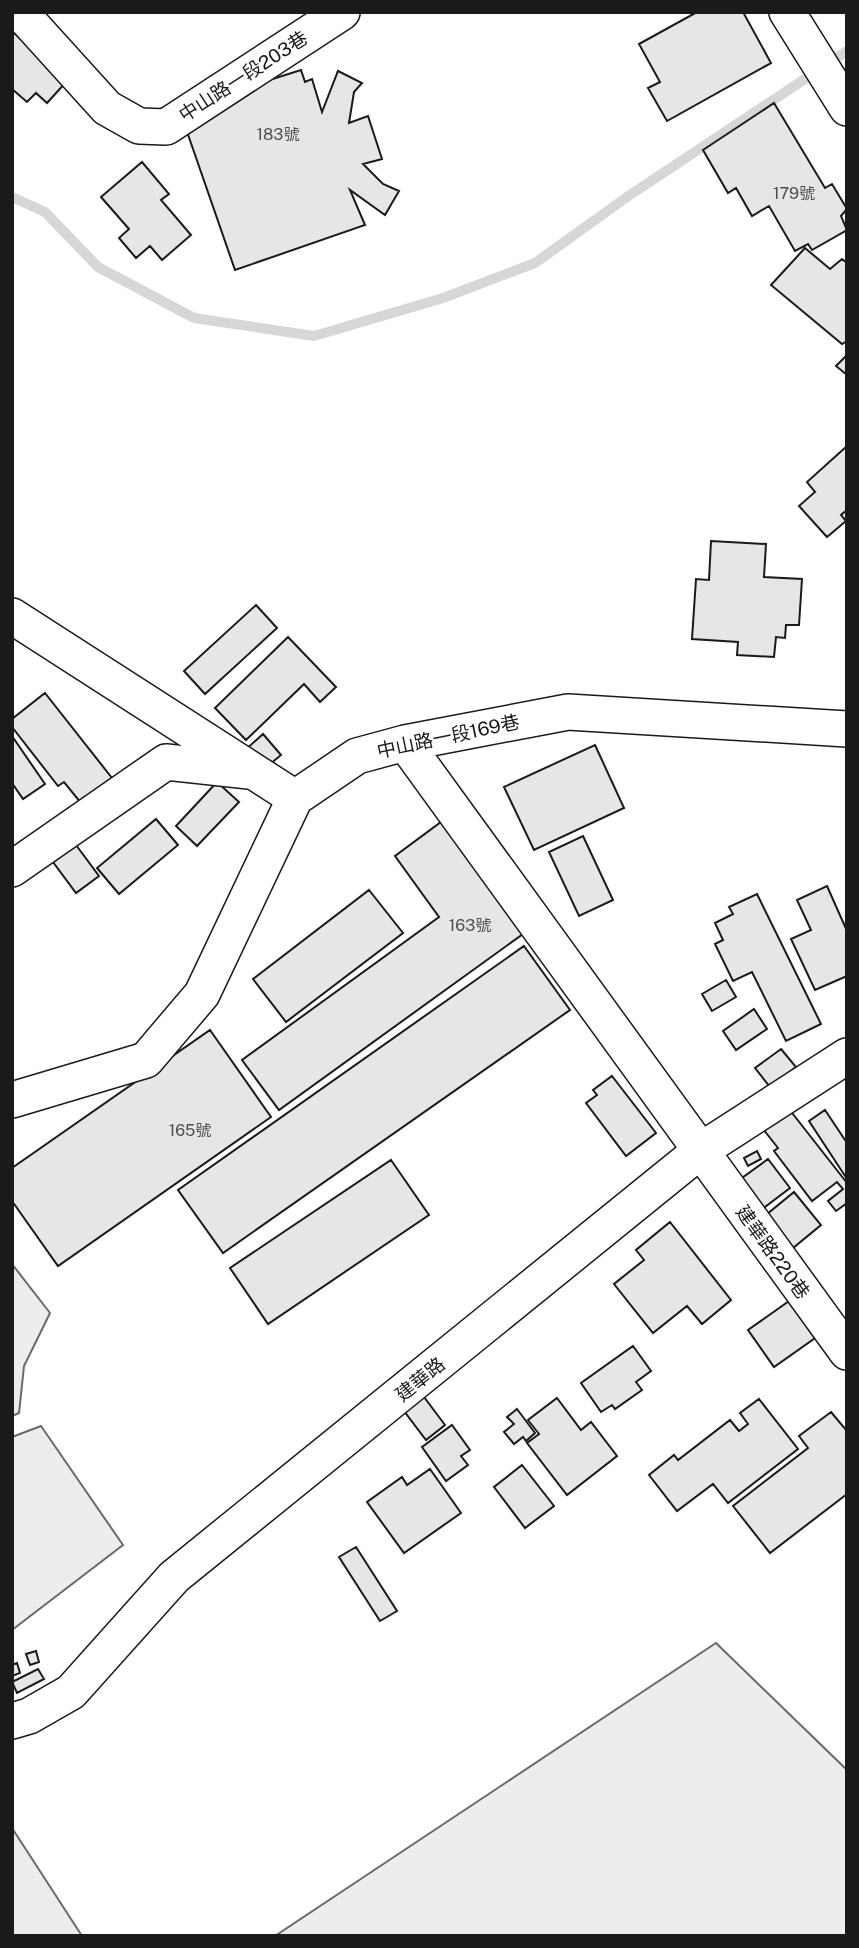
<svg xmlns="http://www.w3.org/2000/svg" width="859" height="1948" font-family="'Public Sans','Noto Sans TC',sans-serif">
<style>
.green{fill:#ededed;stroke:#6a6a6a;stroke-width:2}
.lines{fill:none;stroke-linecap:round;stroke-linejoin:round}
.stream{stroke:#d7d7d7;stroke-width:10}
.building{fill:#e6e6e6;stroke:#1a1a1a;stroke-width:2}
.minor-casing{stroke:#1a1a1a;stroke-width:38}
.minor{stroke:#fff;stroke-width:35}
.labels{text-anchor:middle;stroke-width:5;stroke-linejoin:round;paint-order:stroke}
.number-label{font-size:16px;fill:#4d4d4d}
.street-label{font-size:19px;fill:#1a1a1a;stroke:#fff}
</style>
<rect width="100%" height="100%" fill="#fff"/>
<path class="green" d="M12,1264l38,49 -26,53 -5,47 -7,3z
M41,1426l82,119 -111,85v-193z
M716,1643l131,127v166h-572z
M12,1828l70,108h-70z"/>
<g class="lines">
<path class="stream" d="M12,197l33,15 53,55 96,51 120,18 129,-38 92,-35 92,-66 220,-146"/>
</g>
<path class="building" d="M697,12h46l28,51 -104,58 -19,-33 12,-6 -21,-38z
M12,31l55,50 -20,22 -11,-10 -9,9 -15,-13z
M301,70l4,12 7,-3 10,33 16,-41 24,12 -8,9 -5,31 19,-7 14,43 -19,5 20,20 16,7 -14,24 -35,-25 15,35 -130,45 -51,-147 79,-41z
M774,103l51,85 7,-4 15,25 -6,7 6,14 -35,20 -4,-6 -13,7 -26,-45 -17,10 -16,-28 -8,5 -25,-43z
M142,162l27,32 -8,6 30,35 -29,25 -12,-14 -14,12 -17,-20 10,-9 -28,-32z
M805,248l25,21 12,-10 5,4v78l-5,3 -71,-59z
M847,355v20l-11,-9z
M847,446v64l-6,5 5,6 -19,16 -28,-31 16,-14 -8,-10z
M711,541l55,3 -2,33 38,2 -3,46h-13l-1,13 -9,-1 -2,20 -37,-2 1,-13 -46,-3 4,-60 13,1z
M256,605l21,23 -72,66 -21,-23z
M288,637l48,50 -16,15 -16,-18 -58,56 -31,-32z
M45,693l67,85 -31,25 -17,-21 -6,4 -46,-59v-8z
M263,734l18,21 -19,16 -18,-20z
M12,736l33,48 -22,15 -11,-16z
M595,745l29,63 -90,42 -30,-63z
M217,782l22,20 -42,44 -21,-20z
M156,819l22,26 -59,49 -22,-26z
M441,822l82,112 -244,176 -37,-50 197,-143 -44,-61z
M583,836l30,64 -34,16 -30,-64z
M76,845l23,31 -23,17 -23,-31z
M827,886l20,45v45l-32,14 -24,-51 20,-9 -14,-30z
M369,890l34,43 -117,89 -33,-43z
M757,894l64,130 -35,17 -34,-69 -19,9 -18,-37 8,-4 -8,-17 18,-9 -4,-7z
M524,946l46,64 -347,243 -45,-63z
M726,980l10,17 -24,14 -10,-17z
M754,1009l13,20 -31,21 -13,-19z
M210,1030l61,87 -213,149 -46,-65v-33z
M781,1049l15,18 -26,20 -15,-19z
M612,1076l44,57 -30,23 -40,-53 11,-8 -4,-5z
M789,1109l58,74v20l-11,8 -8,-10 15,-12 -6,-7 -25,19 -38,-50 4,-3 -15,-19z
M825,1110l22,33v36l-38,-58z
M757,1151l4,8 -13,7 -4,-8z
M768,1159l22,29 -33,25 -22,-30z
M391,1160l38,55 -161,109 -38,-56z
M794,1192l27,33 -28,23 -27,-33z
M670,1222l61,78 -29,24 -15,-18 -34,27 -39,-49 30,-24 -8,-10z
M792,1299l26,37 -44,31 -26,-37z
M633,1346l18,25 -15,11 6,8 -27,19 -3,-4 -11,7 -20,-29z
M424,1397l21,28 -19,15 -22,-29z
M557,1398l24,32 10,-8 26,34 -50,39 -40,-52 12,-9 -11,-14z
M759,1399l39,50 -70,54 -15,-19 -36,27 -28,-36 25,-20 4,5 52,-40 9,11 9,-7 -8,-11z
M517,1409l18,24 -9,8 -3,-4 -9,7 -10,-12 10,-8 -7,-7z
M831,1412l16,19v63l-77,59 -37,-47 75,-58 -9,-12z
M452,1425l18,25 -9,6 7,9 -22,16 -24,-34z
M522,1465l32,41 -29,22 -31,-41z
M430,1469l31,44 -57,40 -37,-51 35,-25 5,8z
M356,1547l41,64 -17,10 -41,-64z
M36,1651l3,11 -9,3 -4,-11z
M17,1663l3,10 -8,3v-11z
M38,1669l6,10 -27,14 -5,-11z"/>
<g class="lines">
<g class="minor-casing">
<path id="minor" d="M20,12l87,96 32,18 27,1 176,-115
M787,12l60,96
M12,616l283,182
M405,743l442,609
M12,869l154,-107 83,9
M12,1100l134,-40 56,-66 93,-196 62,-42 48,-13 163,-31 279,17
M12,1721l17,-5 42,-24 103,-115 526,-426 147,-95"/>
</g>
<use href="#minor" class="minor"/>
</g>
<g class="labels">
<g class="number-label">
<text x="278" y="140">183號</text>
<text x="794" y="199">179號</text>
<text x="470" y="931">163號</text>
<text x="190" y="1136">165號</text>
</g>
<g class="street-label">
<text transform="translate(243 76) rotate(-33)" y="7">中山路一段203巷</text>
<text transform="translate(448 736) rotate(-12)" y="7">中山路一段169巷</text>
<text transform="translate(773 1252) rotate(54)" y="7">建華路220巷</text>
<text transform="translate(420 1379) rotate(-39)" y="7">建華路</text>
</g>
</g>
<rect width="859" height="1948" fill="none" stroke="#1a1a1a" stroke-width="28"/>
</svg>
